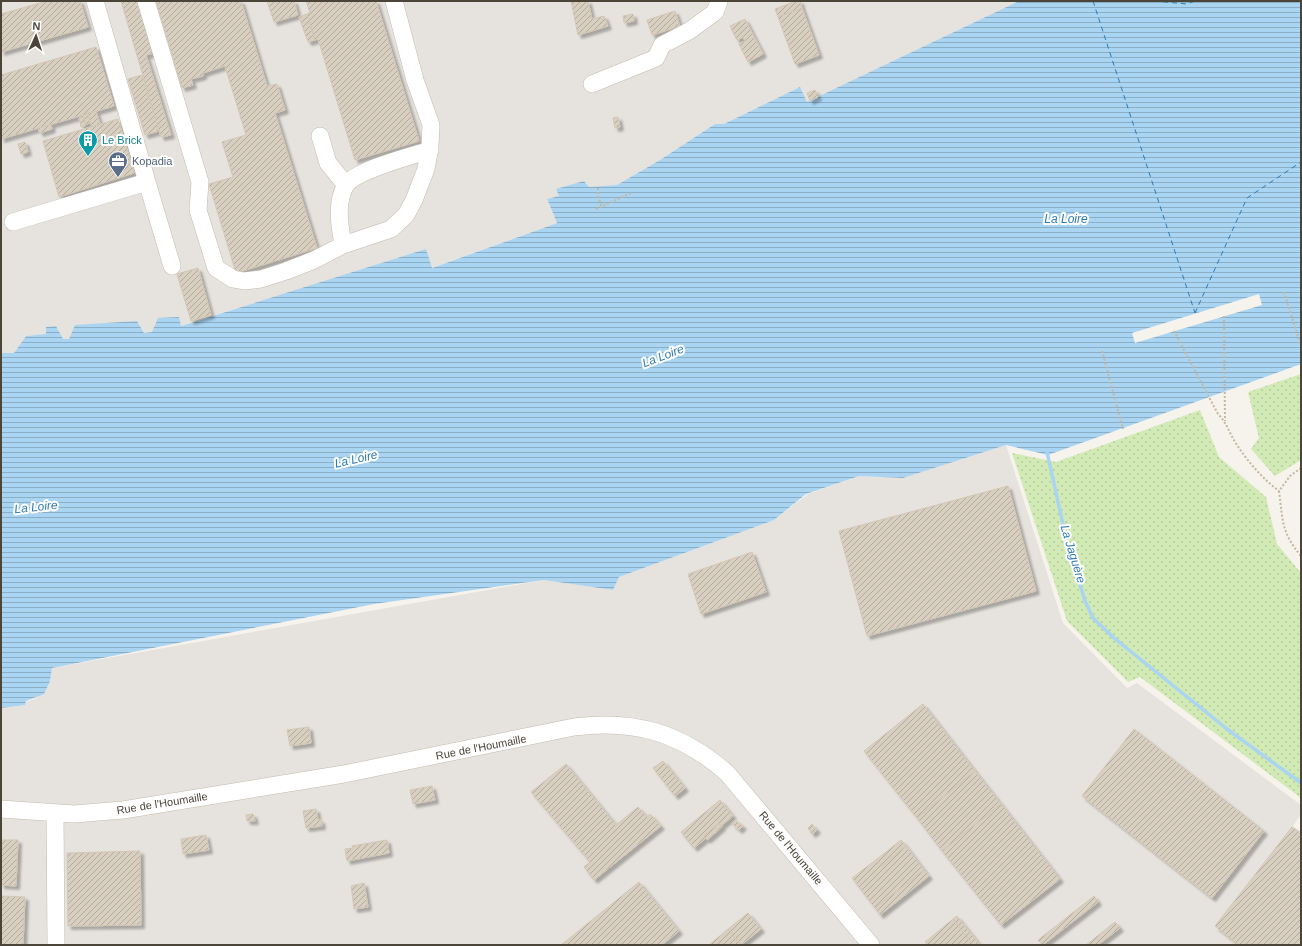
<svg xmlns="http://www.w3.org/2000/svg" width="1302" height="946" font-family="Helvetica,sans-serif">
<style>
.industrial{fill:#e6e2dd}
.grass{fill:url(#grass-dots)}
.water{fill:url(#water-rules)}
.pier{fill:#f6f3ec}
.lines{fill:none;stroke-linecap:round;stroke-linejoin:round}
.stream{stroke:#a9d4f2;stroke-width:3.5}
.ferry{stroke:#2e7ab2;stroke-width:1;stroke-dasharray:5 4;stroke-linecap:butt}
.building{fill:url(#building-hatch);stroke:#d3c7b4;filter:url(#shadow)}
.minor-casing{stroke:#c2bbae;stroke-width:18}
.path{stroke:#c4b79f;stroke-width:2;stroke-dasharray:2 2;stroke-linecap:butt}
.minor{stroke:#fff;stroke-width:17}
.labels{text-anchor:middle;stroke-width:4;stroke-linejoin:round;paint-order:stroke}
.culture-label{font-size:11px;fill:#0d838f;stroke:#fff;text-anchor:start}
.service-label{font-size:11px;fill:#4e5e75;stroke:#fff;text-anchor:start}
.street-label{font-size:11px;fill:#4b4439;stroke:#fff}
.water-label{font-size:12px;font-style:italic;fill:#2e7ab2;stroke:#fff}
</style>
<defs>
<pattern id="grass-dots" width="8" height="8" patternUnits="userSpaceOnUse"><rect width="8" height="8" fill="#d2eab5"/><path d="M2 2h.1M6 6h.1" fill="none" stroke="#b6ca9c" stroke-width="1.8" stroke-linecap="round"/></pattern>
<pattern id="water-rules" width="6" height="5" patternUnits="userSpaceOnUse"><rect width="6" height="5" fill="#a9d4f2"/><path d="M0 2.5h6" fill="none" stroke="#8caec5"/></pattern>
<pattern id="building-hatch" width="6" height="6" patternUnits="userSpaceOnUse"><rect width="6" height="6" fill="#d8cfc1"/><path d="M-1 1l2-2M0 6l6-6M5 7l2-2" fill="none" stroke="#b1aa9e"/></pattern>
<filter id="shadow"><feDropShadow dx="3.5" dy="3.5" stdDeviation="1" flood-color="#0004"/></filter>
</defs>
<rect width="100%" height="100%" fill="#f6f3ec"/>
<path class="industrial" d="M1,1h1018l-213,102 -6,-16 -76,37h-9l-55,36 -43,25 -19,3 -41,1 2,7 -12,4 10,23 -126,45 -5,-18 -246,76 -1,-8 -26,14 -9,1 -7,-12 -74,19 -17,-13v7l-20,2 -12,17h-13z
M1006,445l57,178 64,65 10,-5 164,122v9l-8,12 8,7v112h-1300v-237l24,-3 1,-3 9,-3 15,-18 2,-13 492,-88 69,10 6,-13 155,-57 34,-26 51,-18 44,2z"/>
<path class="grass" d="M1301,374v86l-26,16 -24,-27 8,-11 -11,-46z
M1200,410l19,47 47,40 11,47 24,29v225l-161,-121 -12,5 -61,-61 -55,-168 44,9z"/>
<path class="water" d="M1019,1h282v363l-253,91 -42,-10 -103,33 -44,-2 -53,18 -32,26 -155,57 -6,13 -69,-10 -170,24 -322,64 -2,13 -6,13 -18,7 -1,4 -24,3v-355h13l12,-17 20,-2v-7l10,-1 7,13h6l6,-14 62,-4 7,12 8,-1 6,-14 21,-1 2,9 245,-77 6,19 125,-45 -10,-24 12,-3 -3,-7 28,-8 5,6 28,-2 43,-25 55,-36h9l76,-37 7,15z"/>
<path class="pier" d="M1259,294l3,11 -127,38 -3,-10z"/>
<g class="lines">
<path class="stream" d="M1047,452l19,86 19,63 8,17 21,20 113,91 74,54"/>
<path class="ferry" d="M1093,1l102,312
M1154,1l33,3 8,-3
M1195,313l52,-115 54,-36"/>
</g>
<path class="building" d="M47,1h33l8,26 -87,25v-38z
M121,1h17l16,52 -8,2 25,80 -10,2z
M156,1h85l26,85 10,-2 8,26 -10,3 42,135 -81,25 -27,-89 24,-7 -11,-35 24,-7 -21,-69 -22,7v3l-12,3 2,6 -11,3z
M267,1h27l4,14 -24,7z
M306,1h70l43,140 -64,19 -37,-121 -3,1 -8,-26 3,-1z
M571,1h17l4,18 12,-3 4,10 -30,9z
M796,1h4l2,7 -24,9 -3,-8z
M802,8l17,47 -24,9 -17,-47z
M675,11l5,15 -28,9 -5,-15z
M307,14l8,26 -7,2 -9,-25z
M633,14l1,7 -10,2 -1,-7z
M745,19l18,35 -15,8 -9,-18 6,-3 -2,-4 -6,3 -7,-14z
M96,47l18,59 -113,33v-64z
M142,75l17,56 -14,4 -17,-56z
M815,90l3,7 -8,4 -3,-8z
M96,111l4,13 -8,3 -4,-14z
M88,113l2,10 -4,1 -3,-9z
M83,117l3,8 -5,2 -2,-9z
M618,117l2,10 -5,1 -2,-10z
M118,119l16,54 -75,24 -16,-56z
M51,125l1,4 -12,4 -2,-5z
M25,142l3,10 -7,2 -3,-10z
M198,268l13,47 -20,6 -14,-47z
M1008,486l28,105 -169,45 -28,-105z
M752,552l14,40 -65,22 -13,-40z
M923,704l52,67 -58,47 -53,-67z
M309,727l2,16 -21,3 -3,-16z
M1134,729l130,102 -52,67 -130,-102z
M663,761l22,27 -10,8 -22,-28z
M566,764l50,61 22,-18 9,10 3,-3 11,12 -67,54 -10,-13 6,-5 -59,-70z
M975,771l26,33 -59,47 -25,-33z
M432,786l3,14 -22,4 -3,-14z
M720,800l13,16 -12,10 -2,-3 -15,13 2,2 -12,10 -13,-16z
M1001,804l59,75 -59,46 -59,-74z
M316,809l2,11h3l1,6 -16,2 -3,-17z
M253,814l2,7h-8l-1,-6z
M735,820l8,6 -4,4 -7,-6z
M719,823l3,4 -15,13 -3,-4z
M812,824l5,6 -5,4 -4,-6z
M1292,827l9,6v112h-62l-24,-19z
M206,835l3,15 -26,4 -2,-15z
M1,840h17l-2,46 -15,-1z
M387,840l2,13 -42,8 -2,-12 8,-1 -1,-2z
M901,840l5,6 -24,20 -5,-7z
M906,846l18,24 -49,38 -23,-30 25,-19 5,7z
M140,851l1,74 -73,1 -1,-73z
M924,870l5,6 -49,39 -5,-7z
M639,882l40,49 -17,14h-101z
M364,883l4,24 -14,2 -3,-23z
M1,896l24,1 -2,48h-22z
M1094,896l4,6 -55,43 -5,-5z
M748,913l13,16 -20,16 -13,-16z
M957,916l23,29h-7l-20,-26z
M953,919l20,26h-45l-3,-3z
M1115,922l5,6 -22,17h-12z
M728,929l13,16h-32z"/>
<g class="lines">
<g class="minor-casing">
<path id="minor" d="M146,1l54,181 -2,28 18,58 17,11 11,2 17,-2 25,-8 28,-11 29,-15 48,-16 15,-14 8,-15 12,-31 4,-23 1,-21 -16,-45 -21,-79
M592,84l64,-26 6,-13 27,-14 26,-19 4,-11
M320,136l8,27 18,22
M147,182l25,84
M13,222l134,-40 -52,-181
M343,245c-3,-18 -8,-43 3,-60 10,-15 65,-29 84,-35
M1,809l73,5 49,-4 221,-36 230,-47c61,-8 107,6 153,46l144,172
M55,813l1,132"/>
</g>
<path class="path" d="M598,188v8l4,11
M596,209l35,-16
M1284,292l17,54
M1224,316l1,105
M1174,331l44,83c9,9 12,21 19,31 11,17 26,34 42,46
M1102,351l21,78
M1301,468l-11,8 -11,15c4,30 2,41 22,65"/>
<use href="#minor" class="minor"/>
</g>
<defs>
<g id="building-pin" transform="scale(1)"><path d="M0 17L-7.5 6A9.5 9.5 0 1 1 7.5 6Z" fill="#0f9aa8" stroke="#fff"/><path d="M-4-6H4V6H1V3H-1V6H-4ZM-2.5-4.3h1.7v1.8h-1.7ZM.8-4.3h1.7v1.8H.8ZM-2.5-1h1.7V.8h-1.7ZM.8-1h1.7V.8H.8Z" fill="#fff"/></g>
<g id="office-pin" transform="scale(1)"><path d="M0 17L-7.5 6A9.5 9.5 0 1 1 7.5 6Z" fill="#5c6f8a" stroke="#fff"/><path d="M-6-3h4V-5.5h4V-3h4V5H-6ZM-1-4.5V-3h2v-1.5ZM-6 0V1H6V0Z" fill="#fff"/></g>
</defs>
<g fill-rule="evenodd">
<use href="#building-pin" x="88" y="140"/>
<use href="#office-pin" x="118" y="161"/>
</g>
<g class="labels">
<g class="culture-label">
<text x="102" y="144">Le Brick</text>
</g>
<g class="service-label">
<text x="132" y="165">Kopadia</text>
</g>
<g class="street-label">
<text transform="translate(481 747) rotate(-11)" y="4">Rue de l'Houmaille</text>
<text transform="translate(162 803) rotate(-9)" y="4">Rue de l'Houmaille</text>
<text transform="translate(791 848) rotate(50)" y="4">Rue de l'Houmaille</text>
</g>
<g class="water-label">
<text x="1066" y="223">La Loire</text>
<text transform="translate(663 356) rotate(-21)" y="4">La Loire</text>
<text transform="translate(356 459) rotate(-13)" y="4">La Loire</text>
<text transform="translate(36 507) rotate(-6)" y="4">La Loire</text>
<text transform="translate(1073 554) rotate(73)" y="4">La Jaguère</text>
</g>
</g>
<rect width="1302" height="946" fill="none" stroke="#4b4439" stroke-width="4"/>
<g transform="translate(36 36) rotate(3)" stroke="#ffffff" stroke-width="3" paint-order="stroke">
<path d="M0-3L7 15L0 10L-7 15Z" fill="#4b4439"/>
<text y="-6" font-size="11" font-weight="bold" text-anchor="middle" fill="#4b4439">N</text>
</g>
</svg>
